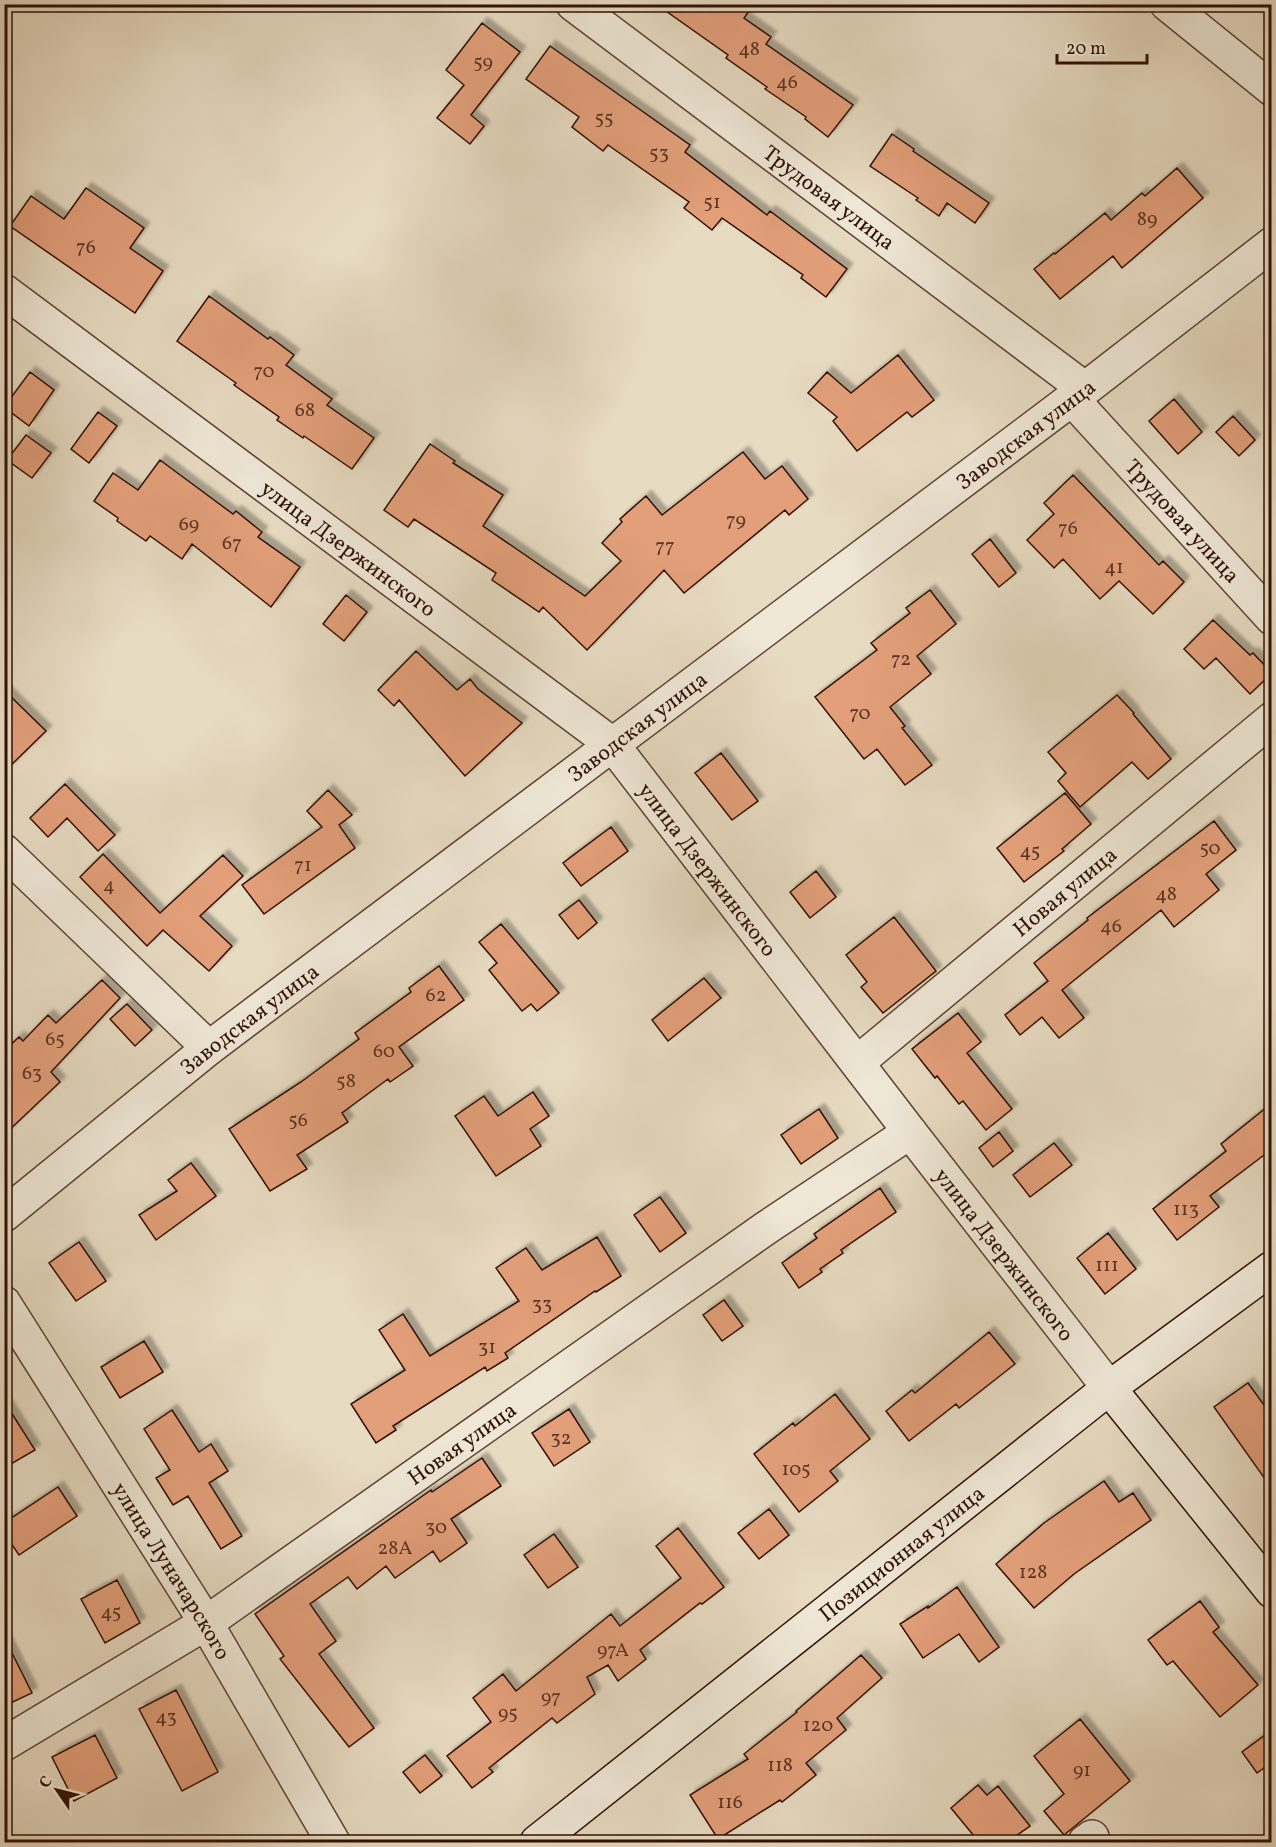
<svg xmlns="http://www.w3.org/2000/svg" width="1276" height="1847" font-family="Vollkorn,serif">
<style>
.building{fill:#e29f7a;stroke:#301105;stroke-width:1.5;filter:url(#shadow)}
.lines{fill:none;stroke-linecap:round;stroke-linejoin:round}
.street-casing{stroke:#5e4434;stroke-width:36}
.secondary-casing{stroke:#301105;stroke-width:36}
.street{stroke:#efe8d7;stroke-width:33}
.secondary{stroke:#efe8d7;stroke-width:33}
.labels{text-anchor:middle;stroke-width:4.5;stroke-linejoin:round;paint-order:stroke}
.number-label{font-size:20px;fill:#5c3422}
.street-label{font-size:22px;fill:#301105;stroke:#efe8d7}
</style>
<defs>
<filter id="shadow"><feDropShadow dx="5.5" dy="-5.5" stdDeviation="1.5" flood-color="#0004"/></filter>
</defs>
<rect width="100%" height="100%" fill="#e7dbc2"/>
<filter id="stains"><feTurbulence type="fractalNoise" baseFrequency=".00333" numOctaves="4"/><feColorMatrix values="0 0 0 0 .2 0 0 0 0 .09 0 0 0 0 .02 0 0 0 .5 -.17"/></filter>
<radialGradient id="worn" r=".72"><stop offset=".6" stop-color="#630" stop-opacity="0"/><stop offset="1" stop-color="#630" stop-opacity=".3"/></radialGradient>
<path class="building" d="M656,4h98l-10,14 27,19 -5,7 87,61 -25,32 -23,-18 1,-2 -41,-28 2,-2 -41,-29 2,-3z
M482,23l38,29 -49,63 13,11 -14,18 -33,-26 27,-33 -18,-15z
M550,46l140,99 -5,7 82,63 3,-4 77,58 -21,28 -25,-19 2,-3 -81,-57 -10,12 -28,-22 5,-6 -81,-57 -5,6 -31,-24 7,-10 -53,-38z
M892,134l22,15 -1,2 76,52 -14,20 -28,-20 -8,13 -23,-16 2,-2 -48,-32z
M1177,168l26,30 -81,70 -9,-12 -53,43 -26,-30 20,-16 1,1 50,-41 6,7 31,-27 3,3z
M86,188l58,40 -14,20 33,23 -28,42 -125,-87 21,-30 33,23z
M209,296l59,43 2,-2 24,18 -8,10 46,34 -5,6 47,33 -22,31 -48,-33 -1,2 -26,-18 2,-3 -45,-32 2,-2 -59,-42z
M898,355l36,45 -22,17 -5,-5 -50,39 -24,-30 4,-4 -29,-24 19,-21 24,21z
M30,372l24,18 -25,36 -25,-19z
M1174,399l28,33 -24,22 -29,-33z
M98,412l19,14 -28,37 -18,-14z
M1233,416l22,24 -16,16 -23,-24z
M26,435l25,18 -19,25 -25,-18z
M430,444l25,17 -2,2 50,32 -20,31 102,70 36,-35 -19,-18 20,-21 -2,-3 26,-23 16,19 81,-63 22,27 17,-13 26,33 -19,16 -4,-5 -101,83 -20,-23 -77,80 -44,-43 -4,5 -47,-32 4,-7 -82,-54 -6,8 -24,-17z
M160,460l73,54 3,-3 26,21 -4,5 42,30 -29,40 -79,-63 -10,15 -32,-23 -4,5 -29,-20 1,-3 -24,-17 19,-28 25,17z
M1073,475l86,90 4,-4 21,21 -31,32 -34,-33 -19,18 -37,-40 -9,9 -27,-28 27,-26 -10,-11z
M990,539l26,34 -17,14 -27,-33z
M930,590l26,34 -39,32 14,18 -41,33 15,19 -3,2 30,37 -27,20 -28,-36 -13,10 -49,-62 62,-47 -6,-7 39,-30 -4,-5z
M346,595l21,17 -23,29 -21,-17z
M1213,620l37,35 3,-2 19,20 -22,21 -34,-36 -12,11 -20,-20z
M416,651l41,39 13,-11 8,10 44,34 -57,53 -66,-76 -5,6 -16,-16z
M4,690l42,41 -42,41z
M1117,695l17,18 -1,1 38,45 -23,20 -16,-17 -52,45 -22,-26 8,-8 -18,-21z
M721,753l37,48 -26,19 -37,-47z
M65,784l50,51 -17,16 -31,-33 -19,19 -18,-19z
M328,790l24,25 -13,10 16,23 -91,66 -22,-29 80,-58 -15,-16z
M1065,793l26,31 -29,25 2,2 -40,31 -27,-34z
M1214,821l22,29 -30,24 13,16 -45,37 -13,-17 -99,80 22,28 -25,20 -17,-21 -22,18 -15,-20 43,-34 -14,-18 54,-43 -1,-2z
M611,827l17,24 -47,35 -18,-23z
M103,854l57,59 63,-58 20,21 -43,40 32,30 -23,25 -46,-41 -16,16 -67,-69z
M816,871l20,26 -26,21 -20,-26z
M579,900l18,23 -19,16 -19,-24z
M894,917l42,54 -53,42 -22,-26 6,-5 -21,-27z
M501,924l58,69 -22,18 -6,-7 -9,7 -33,-41 8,-7 -18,-21z
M439,966l25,34 -65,47 14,19 -23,16 -2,-3 -46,34 6,9 -51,33 10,14 -37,22 -41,-62 72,-47 58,-43 -4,-6 56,-41 -2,-4z
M704,978l17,20 -53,43 -16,-21z
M102,980l18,18 -69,74 9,10 -56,53v-84l15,-14 4,4 25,-26 8,8z
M127,1004l25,26 -17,16 -25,-27z
M958,1013l23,29 -14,11 45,56 -26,21 -23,-29 -4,3 -22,-28 -2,2 -23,-29z
M533,1092l16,24 -19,13 11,17 -45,30 -41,-60 29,-20 14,20z
M1272,1103v46l-62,47 9,11 -42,33 -24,-31 73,-58 -5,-7z
M819,1109l19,29 -37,26 -20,-29z
M999,1132l14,19 -20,16 -14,-19z
M1054,1143l18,22 -42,32 -17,-22z
M191,1163l25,33 -60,44 -17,-25 38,-24 -9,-11z
M880,1188l16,24 -55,38 2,3 -23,16 2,3 -23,16 -17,-25 35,-25 -3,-4z
M660,1197l26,36 -26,19 -26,-37z
M1108,1233l28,36 -31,25 -28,-36z
M597,1237l24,39 -25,16 -1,-1 -90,62 3,5 -21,13 -2,-4 -92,59 3,4 -20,13 -25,-39 54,-34 -26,-40 24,-16 27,42 89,-55 -23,-33 30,-20 16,22z
M79,1242l27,39 -30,20 -27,-38z
M724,1300l19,26 -21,15 -19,-26z
M989,1332l26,32 -56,44 -3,-4 -47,37 -23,-30 26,-21 3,3z
M144,1341l19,31 -43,26 -19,-31z
M1248,1383l24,33v73l-58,-82z
M835,1394l35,45 -40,32 8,10 -39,31 -45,-58 39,-31 2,3z
M4,1401l31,49 -31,18z
M569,1409l21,33 -36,24 -22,-33z
M172,1410l27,42 12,-8 17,27 -19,12 33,53 -21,13 -33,-53 -15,9 -17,-27 14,-8 -26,-41z
M482,1458l19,28 -50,33 16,24 -27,19 -7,-11 -38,27 -9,-12 -29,23 -9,-12 -38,27 26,37 -17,13 55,74 -25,19 -69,-88 4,-3 -29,-42 176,-124 1,2z
M1104,1481l15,21 14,-9 18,27 -77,54 -40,34 -38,-44 48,-41z
M58,1487l19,29 -58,39 -15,-22v-10z
M769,1509l20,26 -30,24 -21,-26z
M678,1528l46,59 -22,17 -2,-1 -60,47 6,9 -28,22 -10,-16 -21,12 8,17 -38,29 -5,-5 -63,50 4,4 -21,16 -25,-32 44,-34 -18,-24 30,-24 13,17 95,-77 9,12 61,-48 -25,-32z
M554,1534l24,33 -30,21 -24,-33z
M117,1580l23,43 -35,20 -24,-44z
M957,1587l42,60 -20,15 -20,-28 -36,24 -23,-34 28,-18v2z
M1200,1601l19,26 -6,5 45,53 -38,32 -47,-56 -6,4 -19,-25z
M4,1637l28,56 -28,13z
M861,1655l21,23 -45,40 9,12 -40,33 10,12 -34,27 -2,-2 -62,39 -28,-44 58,-36 -4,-5 53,-42 -1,-1z
M176,1690l42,82 -36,19 -43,-82z
M1080,1719l50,62 -66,54 -20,-24 20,-17 -30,-38z
M1272,1730v32l-15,11 -15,-21z
M95,1735l22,43 -43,23 -22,-44z
M425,1755l17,21 -22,17 -17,-21z
M978,1785l9,10 11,-9 32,40 -23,16h-28l-28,-34z"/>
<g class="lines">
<g class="street-casing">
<g id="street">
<path id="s1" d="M573,4l512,385"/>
<path d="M1167,4l105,85"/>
<path id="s2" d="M4,291l608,453 298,388 199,256"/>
<path id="s3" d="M1071,398l201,220"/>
<path d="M4,851l205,197"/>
<path id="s4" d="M858,1062l414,-343"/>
<path id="s5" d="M4,1215l205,-167 876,-659 187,-145"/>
<path id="s6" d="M4,1303l202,320 127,219"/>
<path id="s7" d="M4,1744l202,-121 560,-395 144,-96"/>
<path d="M1085,1842l7,-5"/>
</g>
</g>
<g class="secondary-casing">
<g id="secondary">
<path d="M1109,1388l163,203"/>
<path id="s8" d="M537,1842l572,-454 163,-120"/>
</g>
</g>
<use href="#street" class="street"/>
<use href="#secondary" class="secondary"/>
</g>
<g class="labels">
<g class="number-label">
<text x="749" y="55">48</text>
<text x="483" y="68">59</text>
<text x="787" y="88">46</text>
<text x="604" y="124">55</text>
<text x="659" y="159">53</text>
<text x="712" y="208">51</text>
<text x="1147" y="225">89</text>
<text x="86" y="253">76</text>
<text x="264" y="377">70</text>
<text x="305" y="416">68</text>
<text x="736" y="526">79</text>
<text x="189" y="530">69</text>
<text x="1068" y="534">76</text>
<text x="232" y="549">67</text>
<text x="665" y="552">77</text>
<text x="1114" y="573">41</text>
<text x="901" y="665">72</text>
<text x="860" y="719">70</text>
<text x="1210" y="854">50</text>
<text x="1030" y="857">45</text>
<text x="303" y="871">71</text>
<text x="109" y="891">4</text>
<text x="1166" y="900">48</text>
<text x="1111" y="932">46</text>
<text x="436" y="1001">62</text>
<text x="55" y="1045">65</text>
<text x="384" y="1057">60</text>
<text x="32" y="1079">63</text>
<text x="346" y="1087">58</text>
<text x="298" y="1126">56</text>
<text x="1186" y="1215">113</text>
<text x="1107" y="1271">111</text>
<text x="542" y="1310">33</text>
<text x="487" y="1353">31</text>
<text x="561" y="1444">32</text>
<text x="796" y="1475">105</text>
<text x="436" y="1533">30</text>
<text x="395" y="1554">28А</text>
<text x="1033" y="1578">128</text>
<text x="111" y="1618">45</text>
<text x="613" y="1656">97А</text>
<text x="551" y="1703">97</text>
<text x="508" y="1719">95</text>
<text x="166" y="1723">43</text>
<text x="818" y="1731">120</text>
<text x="780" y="1771">118</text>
<text x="1082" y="1776">91</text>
<text x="730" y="1808">116</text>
</g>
<g class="street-label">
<text dy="8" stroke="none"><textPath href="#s1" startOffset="321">Трудовая улица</textPath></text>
<text dy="8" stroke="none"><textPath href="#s5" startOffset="1286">Заводская улица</textPath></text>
<text dy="8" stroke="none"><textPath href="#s3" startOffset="166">Трудовая улица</textPath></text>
<text dy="8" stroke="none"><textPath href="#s2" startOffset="430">улица Дзержинского</textPath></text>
<text dy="8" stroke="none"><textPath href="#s5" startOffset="800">Заводская улица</textPath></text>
<text dy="8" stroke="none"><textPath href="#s2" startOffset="916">улица Дзержинского</textPath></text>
<text dy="8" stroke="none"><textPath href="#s4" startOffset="268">Новая улица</textPath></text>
<text dy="8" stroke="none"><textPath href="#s5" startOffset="314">Заводская улица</textPath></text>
<text dy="8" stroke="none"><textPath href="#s2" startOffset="1402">улица Дзержинского</textPath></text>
<text dy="8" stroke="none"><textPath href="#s7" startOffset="548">Новая улица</textPath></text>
<text dy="8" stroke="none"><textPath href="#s8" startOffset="465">Позиционная улица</textPath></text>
<text dy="8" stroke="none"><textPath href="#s6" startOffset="316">улица Луначарского</textPath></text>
</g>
</g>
<rect width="1276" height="1847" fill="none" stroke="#e7dbc2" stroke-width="24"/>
<rect x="6" y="6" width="1264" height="1835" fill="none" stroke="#301105" stroke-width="3"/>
<rect x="12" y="12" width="1252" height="1823" fill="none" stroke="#301105" stroke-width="1.5"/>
<g transform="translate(57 1790) rotate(305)" stroke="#efe8d7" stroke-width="4.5" paint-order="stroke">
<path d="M0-4.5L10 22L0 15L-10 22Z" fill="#301105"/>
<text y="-9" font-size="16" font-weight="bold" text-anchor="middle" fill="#301105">С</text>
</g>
<path d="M1057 54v9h90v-9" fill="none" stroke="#301105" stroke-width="3"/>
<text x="1066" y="54" font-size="18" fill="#301105" stroke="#efe8d7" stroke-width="4.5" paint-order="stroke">20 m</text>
<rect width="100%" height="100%" filter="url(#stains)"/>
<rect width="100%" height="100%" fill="url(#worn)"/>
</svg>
